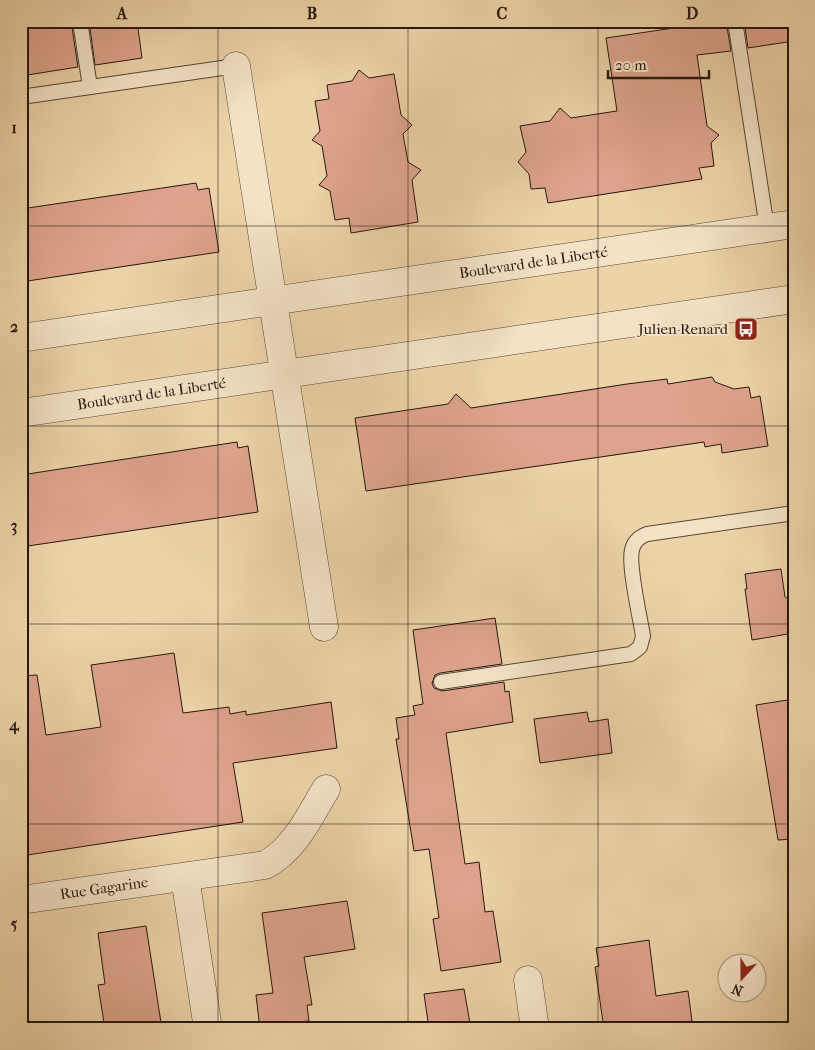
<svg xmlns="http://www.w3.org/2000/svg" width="815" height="1050" font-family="'IM FELL French Canon',serif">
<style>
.building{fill:#dea38c;stroke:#261811}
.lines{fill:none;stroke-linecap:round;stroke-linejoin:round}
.lane-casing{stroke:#584737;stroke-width:16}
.street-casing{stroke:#584737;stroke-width:29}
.lane{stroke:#f3e2c6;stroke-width:14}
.street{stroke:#f3e2c6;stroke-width:28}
.grid{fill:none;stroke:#261811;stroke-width:1;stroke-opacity:0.55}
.labels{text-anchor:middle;stroke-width:4;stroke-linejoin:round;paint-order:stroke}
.street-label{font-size:15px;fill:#261811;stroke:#f3e2c6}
.poi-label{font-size:15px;fill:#261811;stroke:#f3e2c6;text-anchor:end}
.neatline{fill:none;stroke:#261811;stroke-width:2}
.grid-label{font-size:16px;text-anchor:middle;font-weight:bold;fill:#261811}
</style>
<rect width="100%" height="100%" fill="#edd3a8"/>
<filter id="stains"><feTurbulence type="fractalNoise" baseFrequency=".004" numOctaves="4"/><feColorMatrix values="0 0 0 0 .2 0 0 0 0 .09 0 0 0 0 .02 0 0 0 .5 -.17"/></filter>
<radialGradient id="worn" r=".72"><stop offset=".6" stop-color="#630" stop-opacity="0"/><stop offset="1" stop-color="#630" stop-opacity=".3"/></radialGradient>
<path class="building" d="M21,21h50l7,46 -57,9z
M89,21h48l5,37 -47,7z
M721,21h5l5,30 -34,4 10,71 12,9 -8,8 3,23 -15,2 3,11 -154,24 -3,-15 -14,1 -2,-15 -11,-12 8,-10 -6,-26 30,-5 10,-13 11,10 46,-7 -11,-73z
M744,21h50v20l-46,7z
M359,70l10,8 25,-4 7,41 11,10 -9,9 5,28 13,8 -9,10 6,42 -67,11 -2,-15 -14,2 -5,-29 -11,-6 8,-9 -5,-30 -10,-6 8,-9 -5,-30 14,-2 -2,-14 25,-4z
M196,183l2,7 11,-2 10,64 -198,30v-73z
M712,377l3,5 19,7 15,-2 2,11 9,-2 8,50 -46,7 -1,-9 -16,3 -1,-5 -338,49 -11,-73 93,-14 8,-10 15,14 156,-24 40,-5 1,5z
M237,442l1,6 10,-2 10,66 -237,35v-72z
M781,569l4,28 4,2 5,34 -42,7 -7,-51h2l-2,-15z
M495,618l7,46 -62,9 -5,2 -3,8 2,5 8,3 62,-9 1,10 4,-1 4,31 -67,11 19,131 14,-2 6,50 8,-1 8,51 -60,9 -8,-52 6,-1 -10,-69 -15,2 -18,-112h3l-3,-21 19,-3 -2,-9 10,-2 -10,-74z
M174,653l9,60 46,-6 1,7 16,-3v4l85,-13 6,46 -104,15 10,59 -222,34v-180l16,-1 9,60 55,-8 -10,-62z
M794,699v140l-16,1 -22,-135z
M587,712l2,10 19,-3 4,34 -72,10 -6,-44z
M347,901l8,48 -51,8 8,48h-5l2,16 -13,1 2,7h-38l-4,-34 17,-2 -11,-80z
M146,926l16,103h-57l-7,-44 7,-1 -7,-51z
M649,940l7,56 32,-5 4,30 -45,8h-43l-9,-62 4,-1 -3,-18z
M464,989l7,40h-42l-5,-35z"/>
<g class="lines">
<g class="lane-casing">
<path id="lane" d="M80,21l10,66
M735,21l32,207
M21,97l215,-31
M441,682l190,-28 9,-7 3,-11c-3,-19 -15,-71 -11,-86 2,-9 7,-13 15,-16l147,-21"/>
</g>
<g class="street-casing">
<g id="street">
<path d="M236,66l88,561"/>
<path id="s1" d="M21,338l773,-114"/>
<path id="s2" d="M21,413l773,-114"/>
<path d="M185,877l23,152"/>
<path id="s3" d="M21,900l244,-35c30,-16 44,-48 61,-76"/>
<path d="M528,980l7,49"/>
</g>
</g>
<use href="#lane" class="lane"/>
<use href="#street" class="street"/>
</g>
<path class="grid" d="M218,21v1008M408,21v1008M598,21v1008M21,226h773M21,426h773M21,624h773M21,824h773"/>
<defs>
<g id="bus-square" transform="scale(1.25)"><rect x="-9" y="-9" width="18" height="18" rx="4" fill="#8f2418" stroke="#f3e2c6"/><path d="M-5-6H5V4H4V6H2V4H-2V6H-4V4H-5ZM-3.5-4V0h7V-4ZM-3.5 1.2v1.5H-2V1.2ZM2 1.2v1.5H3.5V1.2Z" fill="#fff"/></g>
</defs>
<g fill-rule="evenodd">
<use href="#bus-square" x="746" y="329"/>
</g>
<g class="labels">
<g class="street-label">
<text dy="5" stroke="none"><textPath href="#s1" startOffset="518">Boulevard de la Liberté</textPath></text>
<text dy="5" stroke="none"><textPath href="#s2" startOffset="132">Boulevard de la Liberté</textPath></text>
<text dy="5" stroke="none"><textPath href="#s3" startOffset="84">Rue Gagarine</textPath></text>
</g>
<g class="poi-label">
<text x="728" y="334">Julien Renard</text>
</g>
</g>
<rect width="815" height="1050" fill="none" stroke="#edd3a8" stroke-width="55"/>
<g transform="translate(742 978) rotate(201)"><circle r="24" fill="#f3e2c6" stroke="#a1917e"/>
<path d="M0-4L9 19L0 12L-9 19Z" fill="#8f2418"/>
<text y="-8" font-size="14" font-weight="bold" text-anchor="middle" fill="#261811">N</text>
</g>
<path d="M608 70v8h101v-8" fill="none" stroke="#261811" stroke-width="2.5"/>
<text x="615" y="70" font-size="15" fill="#261811" stroke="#f3e2c6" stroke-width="4" paint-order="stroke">20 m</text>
<rect x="28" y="28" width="760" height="994" class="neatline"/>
<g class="grid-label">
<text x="122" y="19">A</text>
<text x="312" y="19">B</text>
<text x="502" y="19">C</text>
<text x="692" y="19">D</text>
<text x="14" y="133">1</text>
<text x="14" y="332">2</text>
<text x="14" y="531">3</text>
<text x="14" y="730">4</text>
<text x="14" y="929">5</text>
</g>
<rect width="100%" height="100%" filter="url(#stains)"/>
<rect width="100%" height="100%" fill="url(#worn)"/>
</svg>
